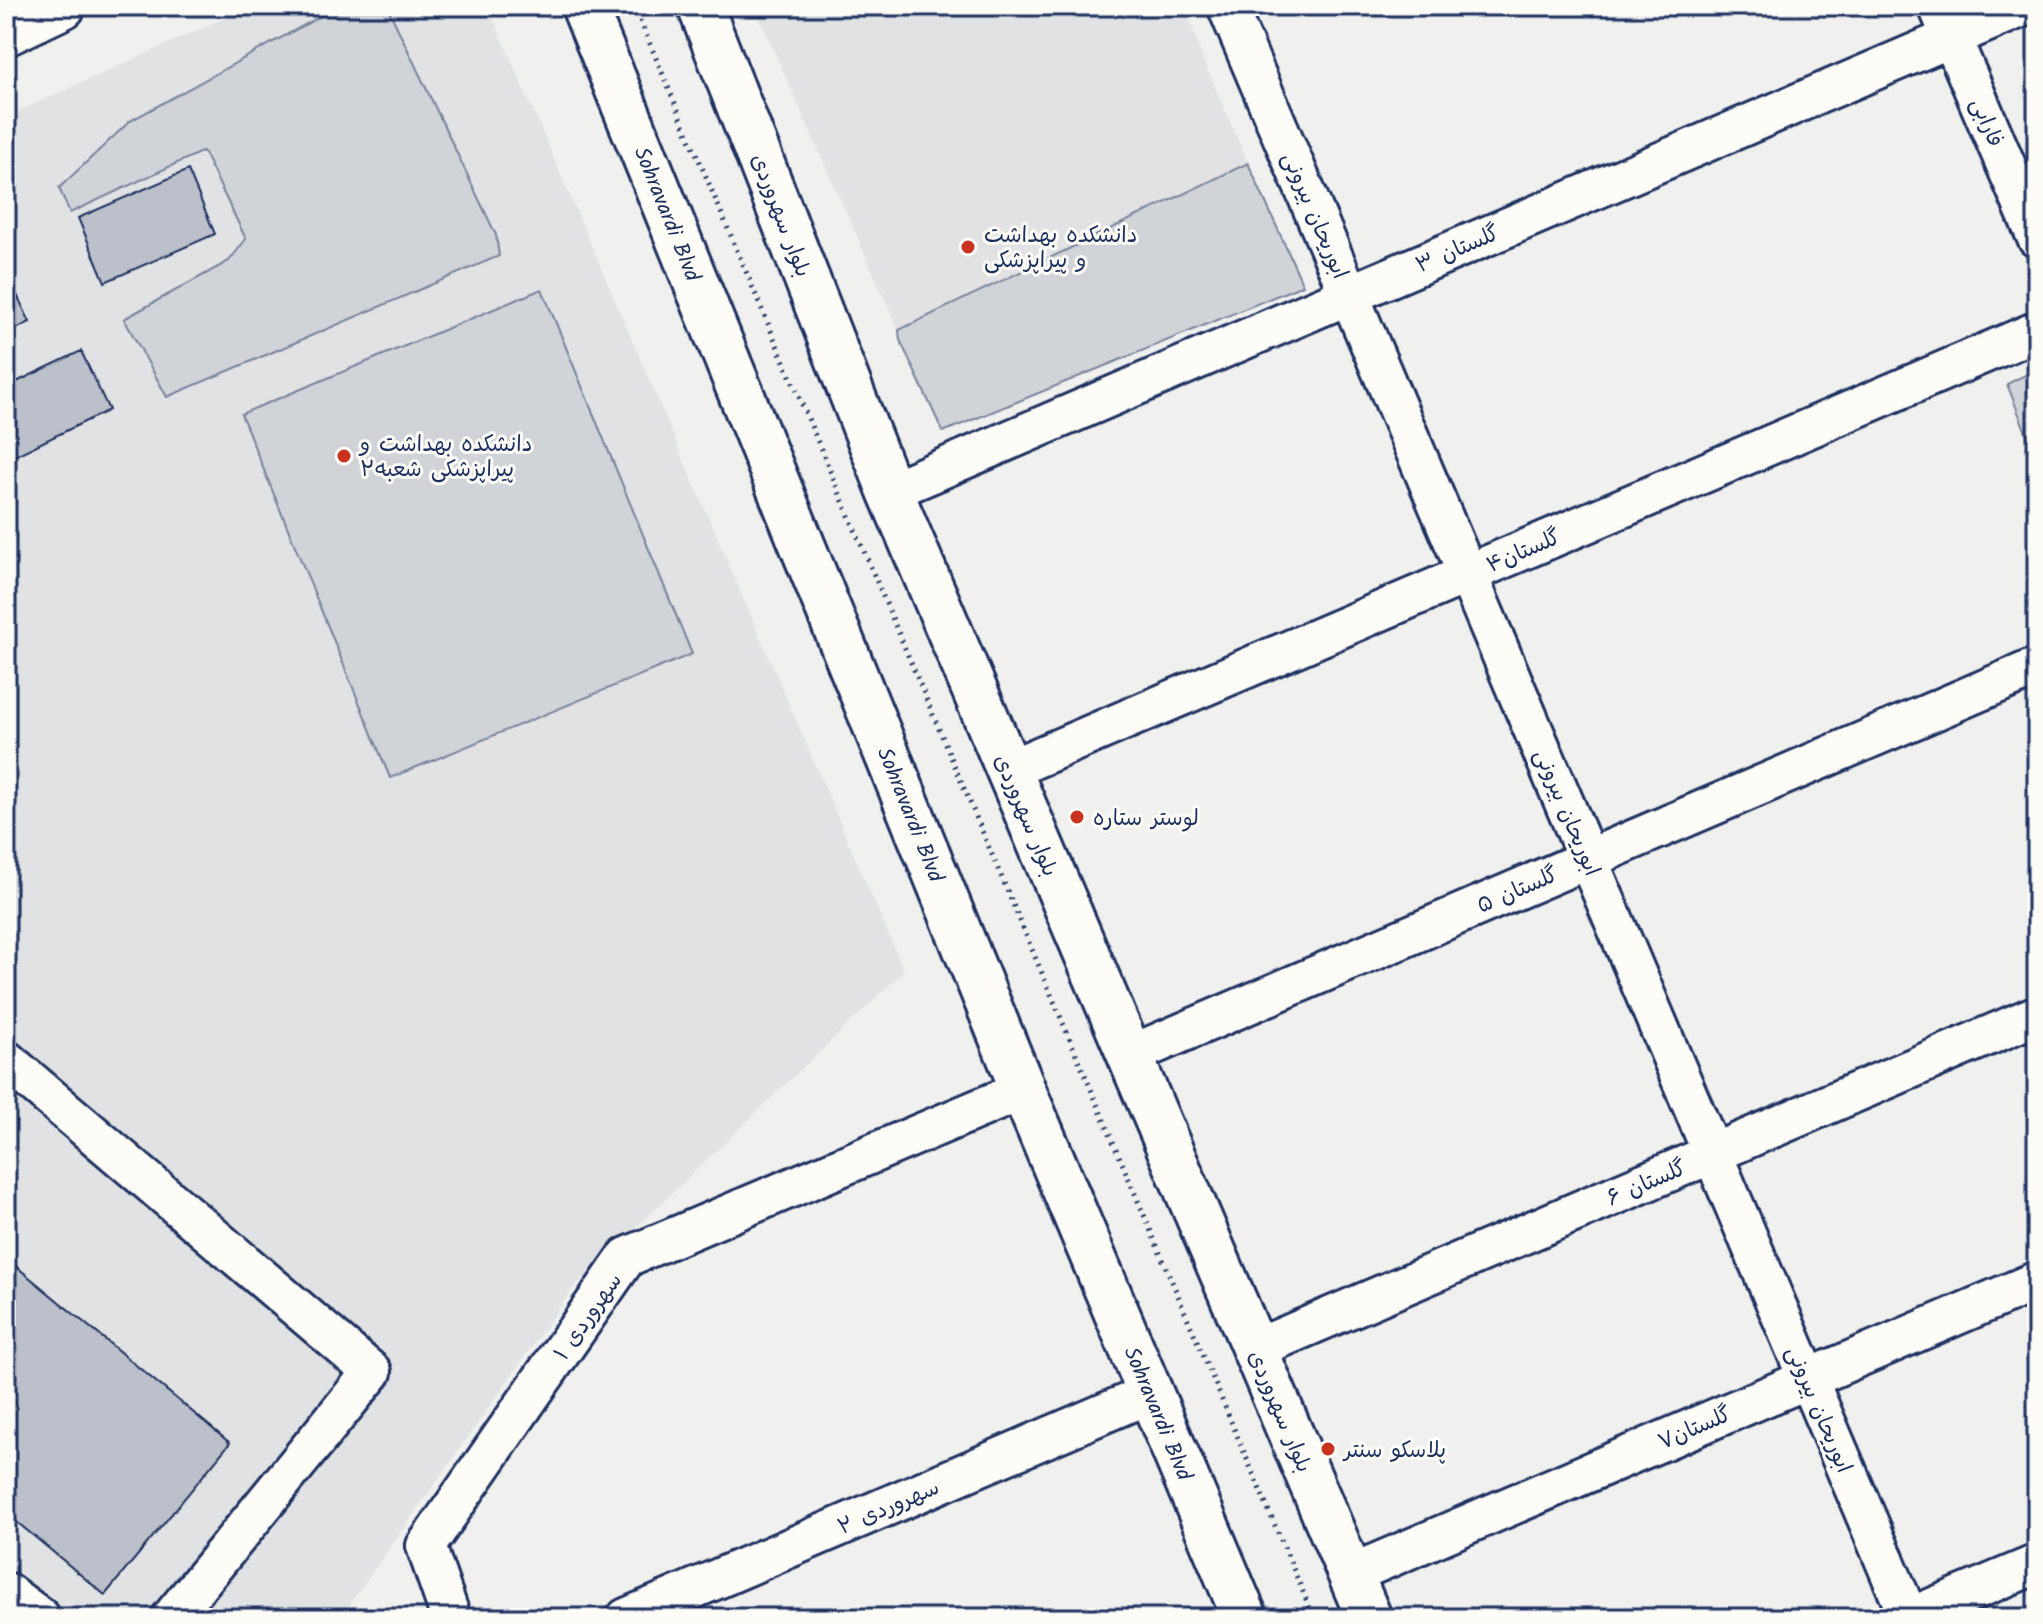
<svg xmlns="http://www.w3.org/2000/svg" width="2043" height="1624" font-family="Kalam,'Playpen Sans Arabic',sans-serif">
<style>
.built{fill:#e0e2e3}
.green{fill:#d0d3d8;stroke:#76819b;stroke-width:2}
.building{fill:#bbc0ca;stroke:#1b2f5e;stroke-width:2}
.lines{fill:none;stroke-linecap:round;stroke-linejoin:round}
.minor-casing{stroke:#1b2f5e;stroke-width:44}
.major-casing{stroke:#1b2f5e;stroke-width:50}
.path{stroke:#1b2f5e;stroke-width:5;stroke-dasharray:2 6;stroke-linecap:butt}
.minor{stroke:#fdfcf7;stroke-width:38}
.major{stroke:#fdfcf7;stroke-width:44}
.poi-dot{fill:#c8321e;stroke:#fdfcf7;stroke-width:3}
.labels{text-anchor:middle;stroke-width:6;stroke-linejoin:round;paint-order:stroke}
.street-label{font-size:22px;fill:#1b2f5e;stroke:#fdfcf7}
.poi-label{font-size:22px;fill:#1b2f5e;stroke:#fdfcf7;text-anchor:start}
</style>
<rect width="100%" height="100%" fill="#f0f0ee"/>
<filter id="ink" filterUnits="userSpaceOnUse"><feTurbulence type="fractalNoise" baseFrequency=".0125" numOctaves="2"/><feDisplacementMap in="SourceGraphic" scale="16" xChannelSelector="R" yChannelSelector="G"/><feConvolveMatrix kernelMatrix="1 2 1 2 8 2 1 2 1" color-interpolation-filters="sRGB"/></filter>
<g filter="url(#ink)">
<path class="built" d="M251,6h237l416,965 -331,317 -233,330h-334v-1501z
M754,6h432l15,49 47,108 -349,167z"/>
<path class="green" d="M339,6h48l109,229 3,21 -332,141 -43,-78 105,-58 17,-22 -43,-88 -133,62 -11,-25 71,-67z
M1248,163l55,122 -360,147 -43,-92 -1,-10z
M542,289l150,365 -302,124 -149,-364z
M2037,369v91l-30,-76z"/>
<path class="building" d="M188,170l27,64 -110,48 -27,-64z
M6,272l24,50 -24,12z
M81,351l28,59 -103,50v-73z
M6,1258l224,185 -125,152 -99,-82z"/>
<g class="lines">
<g class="minor-casing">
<path id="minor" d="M1227,6l682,1612
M1938,6l99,232
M890,491l1135,-485
M1008,770l1029,-439
M1130,1055l907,-388
M6,1060l366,312 -201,246
M1255,1349l782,-334
M1351,1574l686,-293
M6,1592l35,26
M451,1618l-25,-72 201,-289 396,-167
M626,1618l525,-225
M1908,1618l129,-54"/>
</g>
<g class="major-casing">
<g id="major">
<path id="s1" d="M584,6l439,1084 222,528"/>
<path d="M700,6l190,485 479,1127"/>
<path d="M6,33l57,-27"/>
</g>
</g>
<path class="path" d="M634,6l680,1612"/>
<use href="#minor" class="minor"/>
<use href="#major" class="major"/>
</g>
</g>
<g class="poi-dot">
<circle cx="968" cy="247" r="8"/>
<circle cx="344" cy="456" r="8"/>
<circle cx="1077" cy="817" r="8"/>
<circle cx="1328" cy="1449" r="8"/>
</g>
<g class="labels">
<g class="street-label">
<text transform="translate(1988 122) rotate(67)" y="8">فارابی</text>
<text dy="8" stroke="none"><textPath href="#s1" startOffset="224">Sohravardi Blvd</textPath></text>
<text transform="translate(782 215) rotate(69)" y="8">بلوار سهروردی</text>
<text transform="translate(1316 215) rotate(67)" y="8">ابوریحان بیرونی</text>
<text transform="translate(1457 248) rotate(-23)" y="8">گلستان ۳</text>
<text transform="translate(1523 550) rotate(-23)" y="8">گلستان۴</text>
<text transform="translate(1568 812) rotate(67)" y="8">ابوریحان بیرونی</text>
<text dy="8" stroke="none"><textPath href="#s1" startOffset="872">Sohravardi Blvd</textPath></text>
<text transform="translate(1027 815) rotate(67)" y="8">بلوار سهروردی</text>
<text transform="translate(1517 889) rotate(-23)" y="8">گلستان ۵</text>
<text transform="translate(1646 1182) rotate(-23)" y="8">گلستان ۶</text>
<text transform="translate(587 1316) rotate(-55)" y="8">سهروردی ۱</text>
<text transform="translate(1820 1409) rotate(67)" y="8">ابوریحان بیرونی</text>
<text transform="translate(1281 1411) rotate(67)" y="8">بلوار سهروردی</text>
<text dy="8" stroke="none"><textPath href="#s1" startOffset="1520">Sohravardi Blvd</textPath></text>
<text transform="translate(1694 1427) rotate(-23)" y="8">گلستان۷</text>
<text transform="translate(888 1506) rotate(-23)" y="8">سهروردی ۲</text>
</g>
<g class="poi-label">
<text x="984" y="242">دانشکده بهداشت<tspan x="984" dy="25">و پیراپزشکی</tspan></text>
<text x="360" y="451">دانشکده بهداشت و<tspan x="360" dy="25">پیراپزشکى شعبه۲</tspan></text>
<text x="1093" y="825">لوستر ستاره</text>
<text x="1344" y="1457">پلاسکو سنتر</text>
</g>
</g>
<rect width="2043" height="1624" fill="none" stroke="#fdfcf7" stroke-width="32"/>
<rect x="16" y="16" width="2011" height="1592" fill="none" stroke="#1b2f5e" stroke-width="3" filter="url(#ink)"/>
</svg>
